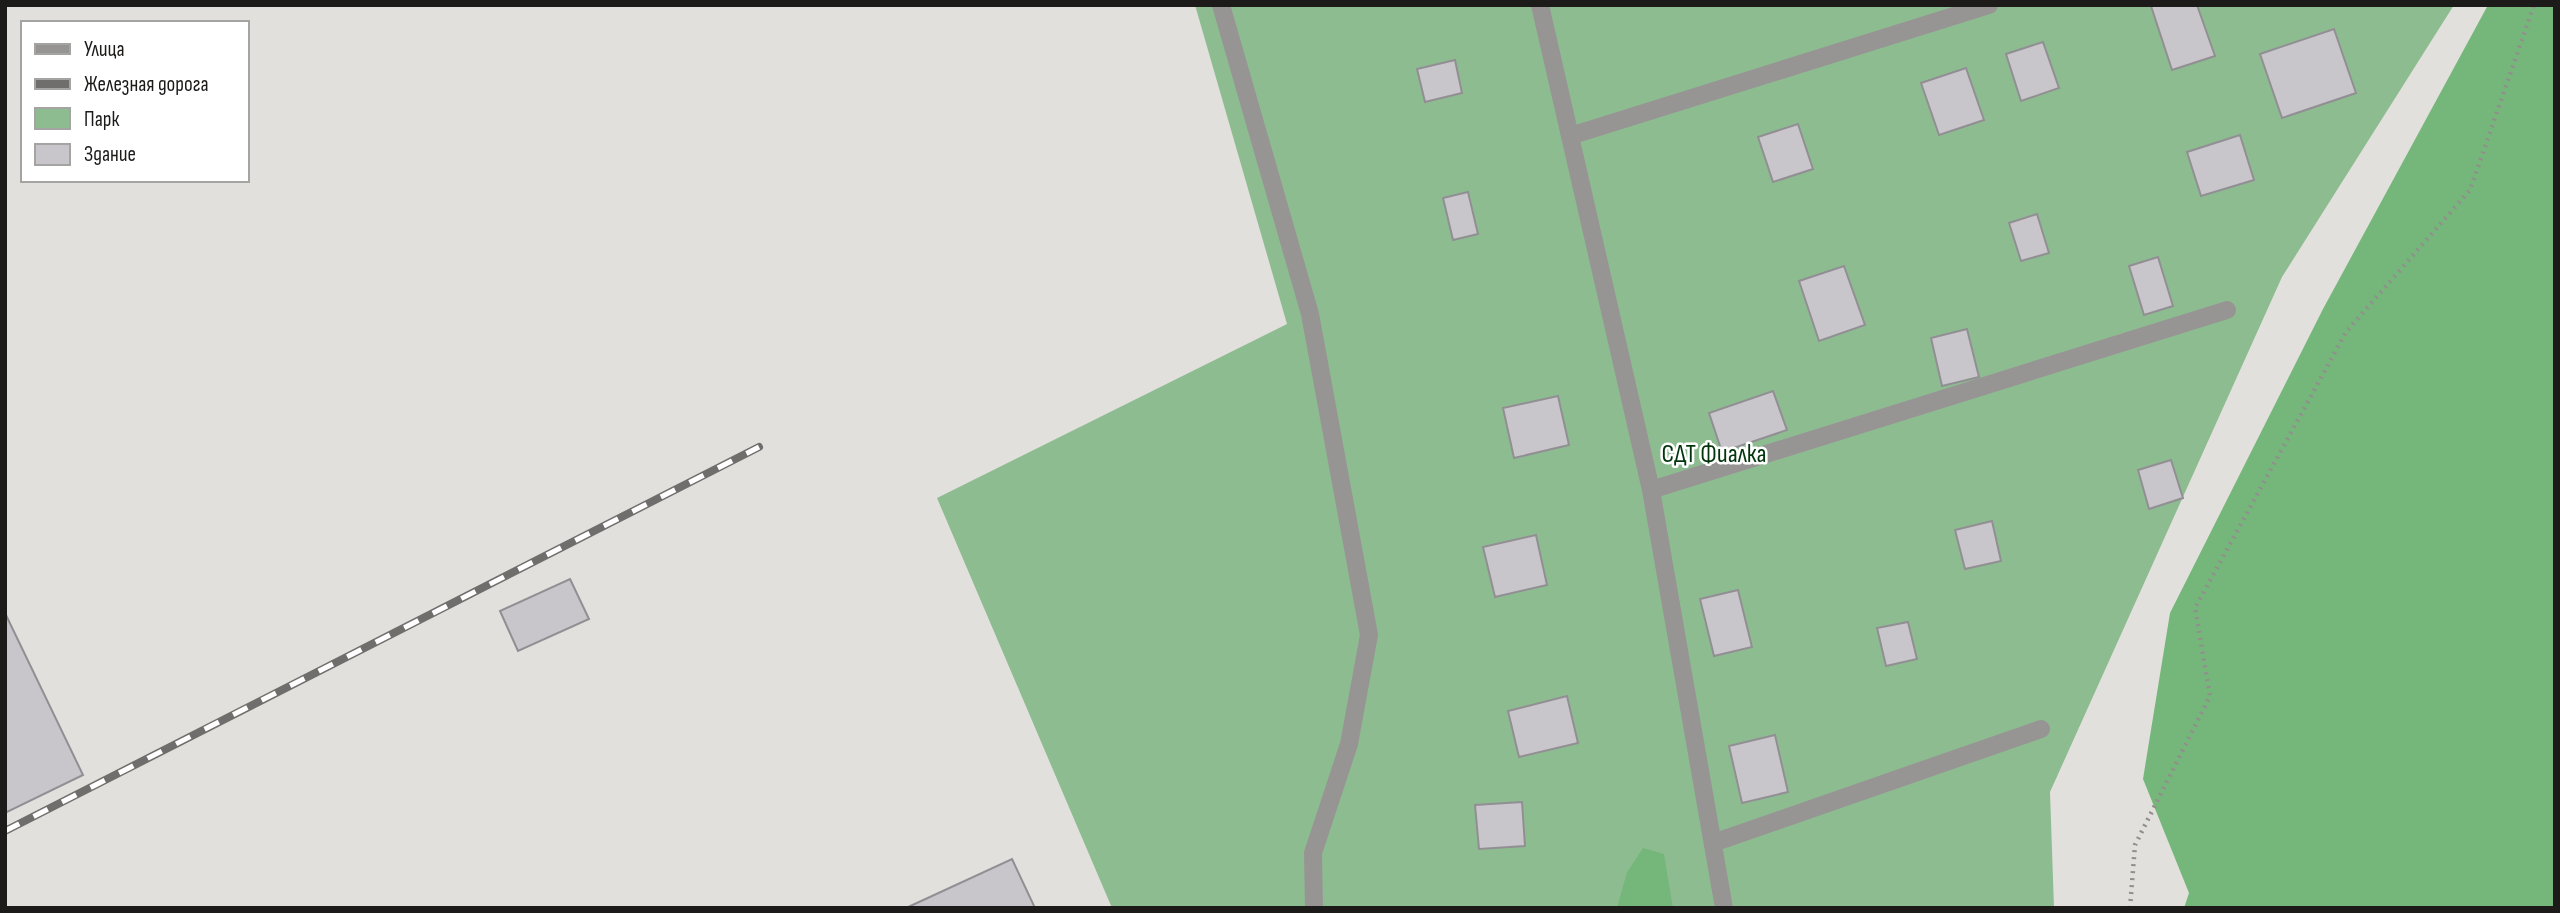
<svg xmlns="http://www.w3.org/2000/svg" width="2560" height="913" font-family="'Sofia Sans Condensed',sans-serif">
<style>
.green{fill:#8ebc91}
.forest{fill:#75b77a}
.building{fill:#c8c6ca;stroke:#918f93;stroke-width:2}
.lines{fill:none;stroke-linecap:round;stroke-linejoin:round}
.path{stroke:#918f8d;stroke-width:4.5;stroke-dasharray:2 5;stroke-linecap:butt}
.minor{stroke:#979594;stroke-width:18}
.rail-casing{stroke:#706e6c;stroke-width:8}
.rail{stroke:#fff;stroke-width:5;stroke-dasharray:16;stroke-linecap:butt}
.labels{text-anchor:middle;stroke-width:5;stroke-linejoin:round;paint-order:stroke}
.park-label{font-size:26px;fill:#03350d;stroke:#fff}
</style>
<rect width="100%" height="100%" fill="#e2e0dc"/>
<path class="green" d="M1195,5h1259l-172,272 -232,515 4,116h-942l-175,-410 350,-174z"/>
<path class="forest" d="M2488,5h67v903h-371l5,-15 -46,-114 27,-166 153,-304z
M1643,848l21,6 9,54h-56l10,-36z"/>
<path class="building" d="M2197,5l18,51 -43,14 -21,-64z
M2334,29l22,64 -74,25 -22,-64z
M2043,42l16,46 -38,13 -15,-47z
M1455,60l7,33 -37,9 -8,-33z
M1966,68l18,52 -45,15 -18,-52z
M1798,124l15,45 -40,13 -15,-45z
M2240,135l14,45 -53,16 -14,-44z
M1468,192l10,42 -25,6 -10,-42z
M2037,214l12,39 -28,8 -12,-38z
M2158,257l15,49 -29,9 -15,-49z
M1844,266l21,59 -46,16 -20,-60z
M1967,329l12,48 -37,9 -11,-48z
M1773,391l14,39 -65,22 -13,-39z
M1558,396l11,49 -55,13 -11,-50z
M2171,460l12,38 -34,11 -11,-39z
M1992,521l9,40 -36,8 -10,-39z
M1536,535l11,50 -52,12 -12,-50z
M570,579l19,40 -71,32 -18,-40z
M1738,590l14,57 -38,9 -14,-57z
M5,613l78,162 -78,38z
M1908,622l9,37 -31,7 -9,-38z
M1567,696l11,47 -59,14 -11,-46z
M1775,735l13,57 -46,11 -13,-57z
M1522,802l3,44 -46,3 -4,-44z
M1012,859l23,49h-129z"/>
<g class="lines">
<path class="path" d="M2130,908l5,-63 75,-149 -15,-88 151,-276 124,-142 64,-185"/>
<path class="minor" d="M1221,5l89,309 59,321 -20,109 -36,109 1,55
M1540,5l111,485 73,418
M1570,136l419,-131
M1651,490l576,-180
M1713,843l328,-114"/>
<g class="rail-casing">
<path id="rail" d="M5,831l754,-384"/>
</g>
<use href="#rail" class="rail"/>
</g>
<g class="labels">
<g class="park-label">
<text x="1714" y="462">СДТ Фиалка</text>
</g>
</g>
<rect width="2560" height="913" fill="none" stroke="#1c1b1a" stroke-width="14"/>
<rect x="21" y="21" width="228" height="161" fill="#ffffff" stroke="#a4a4a3" stroke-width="2"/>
<rect x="35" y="44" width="35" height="10" fill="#979594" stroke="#a4a4a3" stroke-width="2"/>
<text x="84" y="56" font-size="21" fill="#1c1b1a">Улица</text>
<rect x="35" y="79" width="35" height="10" fill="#706e6c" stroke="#a4a4a3" stroke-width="2"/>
<text x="84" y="91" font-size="21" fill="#1c1b1a">Железная дорога</text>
<rect x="35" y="108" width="35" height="21" fill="#8ebc91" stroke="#a4a4a3" stroke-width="2"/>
<text x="84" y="126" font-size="21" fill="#1c1b1a">Парк</text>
<rect x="35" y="144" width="35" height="21" fill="#c8c6ca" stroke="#a4a4a3" stroke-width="2"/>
<text x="84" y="161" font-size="21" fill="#1c1b1a">Здание</text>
</svg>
